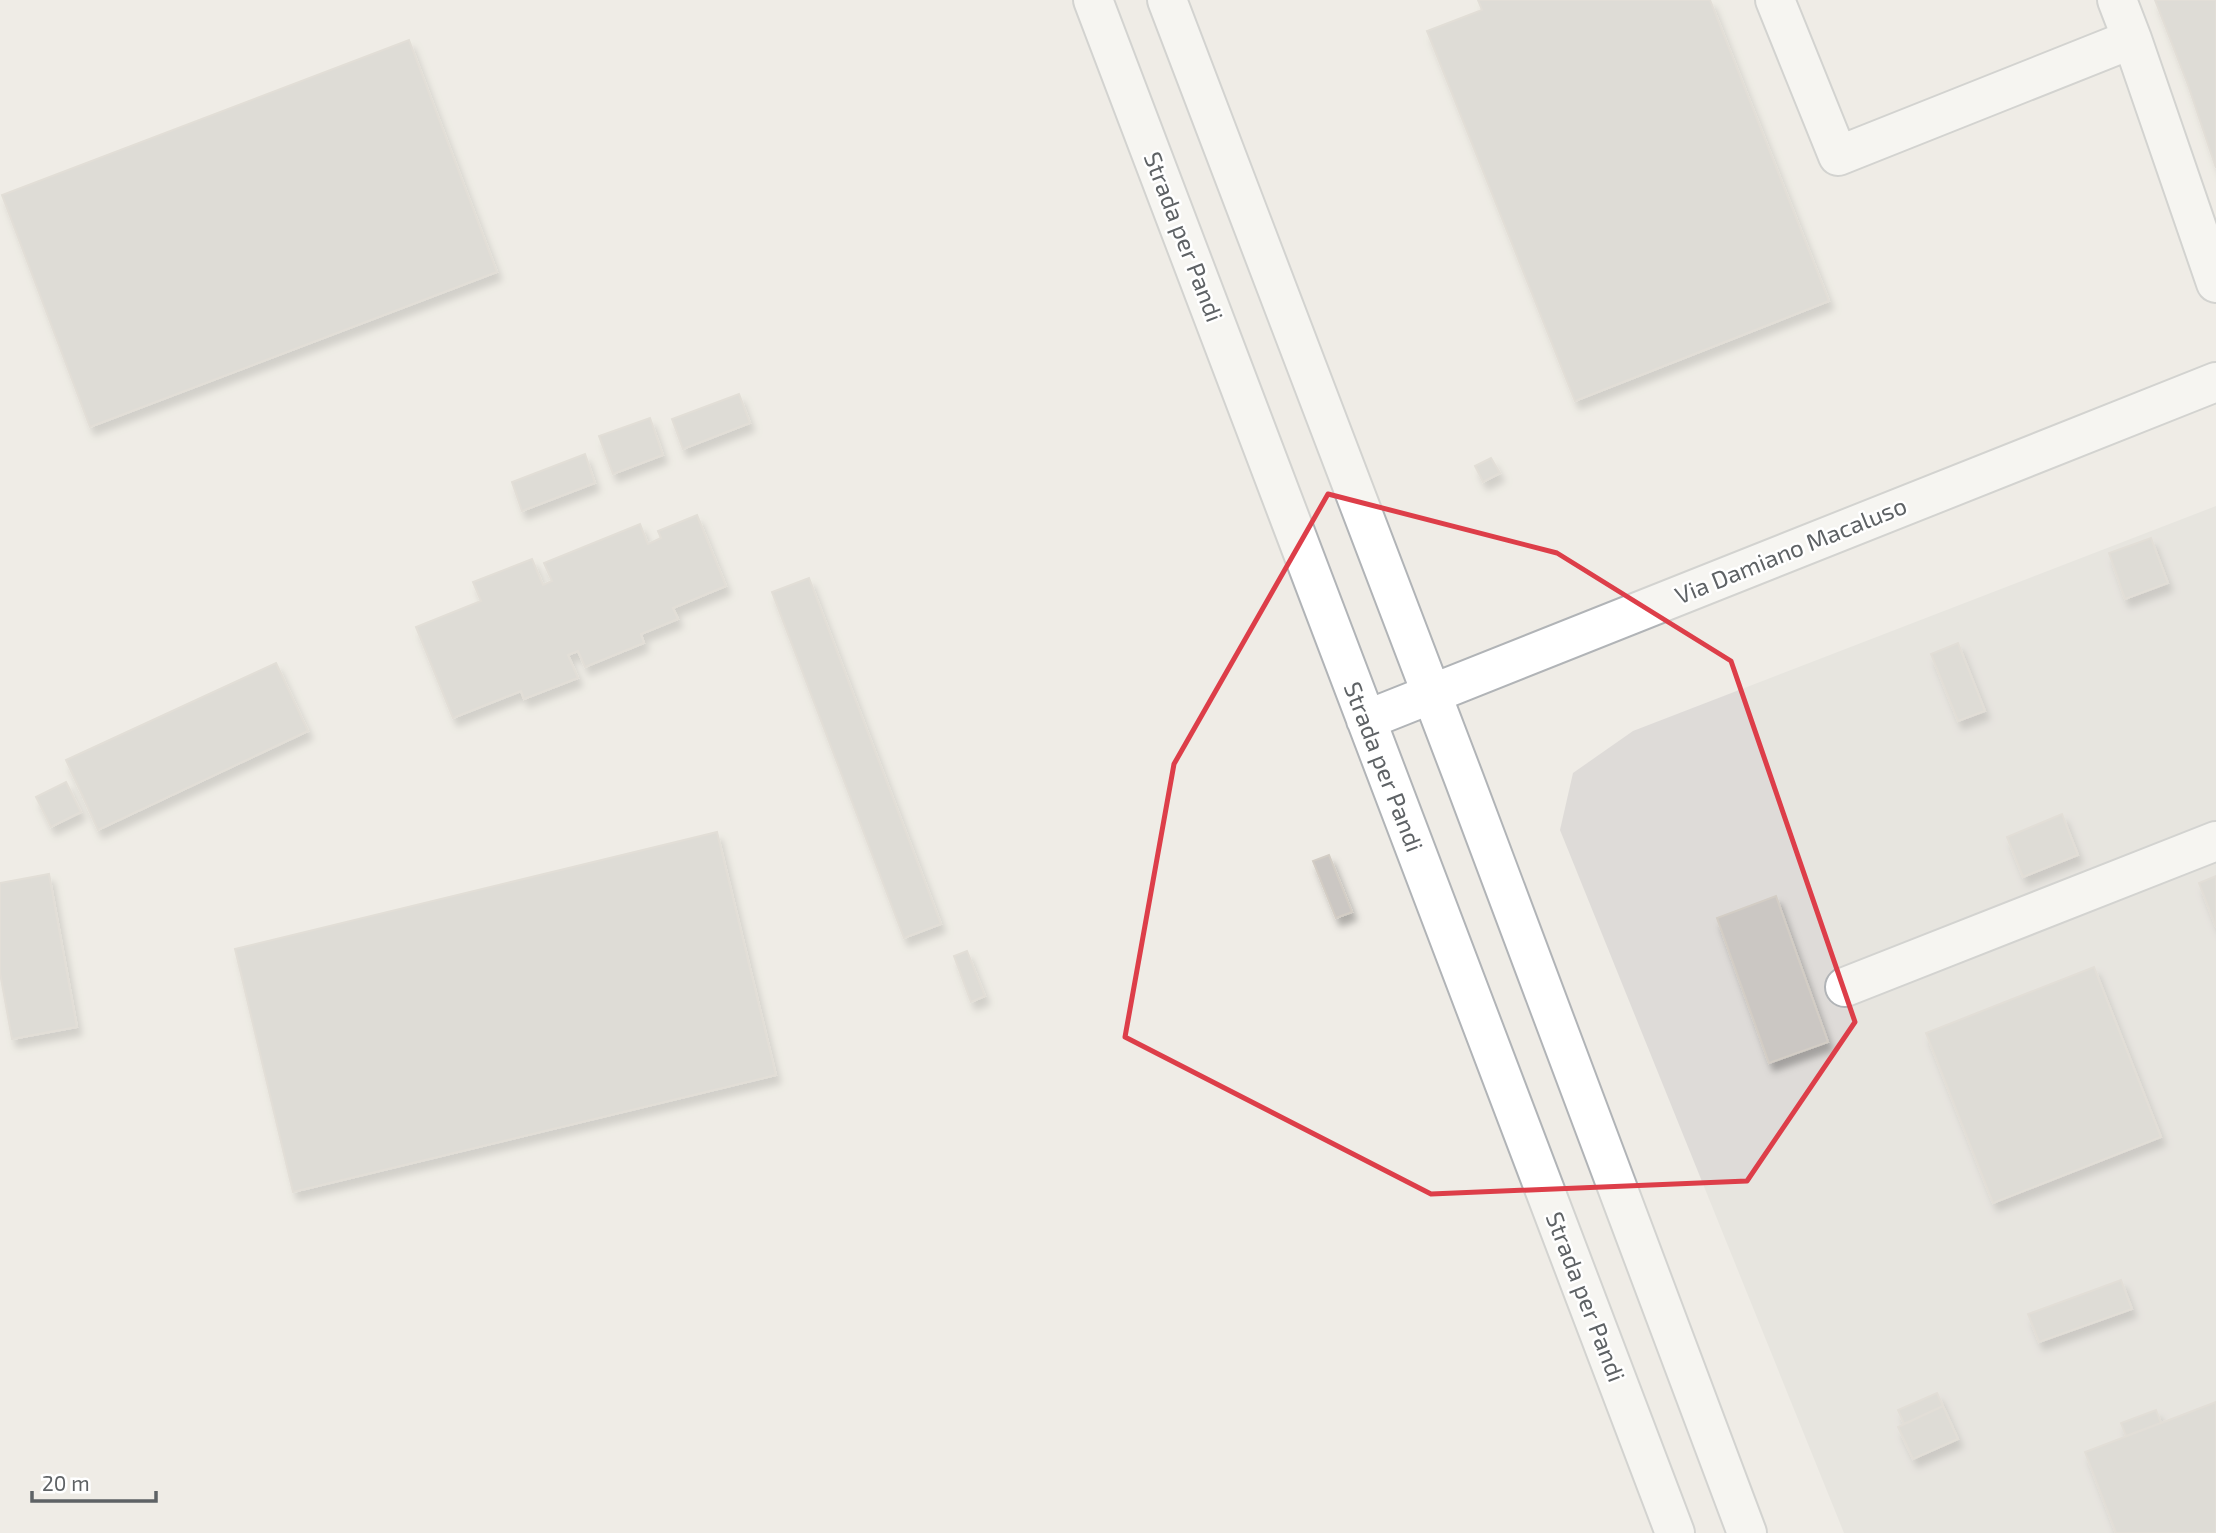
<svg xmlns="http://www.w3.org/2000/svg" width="2216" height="1533" font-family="'Exo 2',sans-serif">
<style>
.industrial{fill:#dedbd8}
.building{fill:#cbc7c3;stroke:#d3cdc5;stroke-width:2;filter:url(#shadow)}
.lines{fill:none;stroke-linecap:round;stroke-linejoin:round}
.minor-casing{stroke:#b1b4b7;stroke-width:42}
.minor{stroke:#fff;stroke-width:38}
.marked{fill:none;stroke:#dd3e49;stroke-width:5;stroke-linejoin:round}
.labels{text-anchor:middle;stroke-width:5;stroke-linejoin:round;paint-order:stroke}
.street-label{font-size:24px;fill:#5e6265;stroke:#fff}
</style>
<defs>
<filter id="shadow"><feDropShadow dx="4.5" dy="8" stdDeviation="3.5" flood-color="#0004"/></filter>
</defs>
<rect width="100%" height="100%" fill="#efece6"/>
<path class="industrial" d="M2216,506v1027h-372l-284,-703 13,-57 60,-42z"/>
<path class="building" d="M1478,0h232l119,301 -254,100 -148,-370 55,-21z
M2155,0h61v168l-28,-83z
M409,40l88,232 -407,155 -88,-232z
M739,394l11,29 -67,26 -11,-30z
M650,418l13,37 -50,19 -14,-38z
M585,454l10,29 -73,28 -10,-29z
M1491,458l9,15 -17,9 -8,-16z
M697,515l29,71 -53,22 5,11 -37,15 3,9 -59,24 -7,-16 -10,4 10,23 -54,21 -3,-8 -68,27 -37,-91 65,-26 -8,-19 59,-23 11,26 9,-4 -8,-18 96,-39 8,20 13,-6 -3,-7z
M2151,538l17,45 -43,16 -16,-46z
M809,578l132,346 -37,14 -132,-346z
M1958,643l27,68 -27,10 -27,-67z
M276,663l32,68 -210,99 -32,-70z
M66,782l15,30 -30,15 -15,-30z
M2062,814l16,41 -55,22 -16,-40z
M717,832l59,243 -483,117 -58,-243z
M1329,855l23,57 -16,6 -23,-57z
M49,874l28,153 -65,12 -12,-66v-90z
M2216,876v51l-17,-44z
M1776,896l52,146 -59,21 -52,-145z
M967,951l18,45 -14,6 -17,-46z
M2094,967l67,170 -168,66 -67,-170z
M2121,1280l11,29 -93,33 -11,-28z
M1937,1393l6,13 -39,18 -6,-14z
M2216,1402v131h-100l-31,-81z
M1943,1406l15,33 -45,20 -15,-32z
M2156,1410l5,13 -35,13 -5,-13z"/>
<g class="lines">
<g class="minor-casing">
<path id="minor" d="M1093,0l582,1533
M1167,0l297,779 283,754
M1775,0l63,156 294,-117 -15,-39
M2132,39l84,244
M1366,720l850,-338
M1845,987l371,-146"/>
</g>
<use href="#minor" class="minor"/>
</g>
<path d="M0 0H2216V1533H0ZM1328,494l229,59 174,108 124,361 -108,159 -316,13 -306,-157 49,-273z" fill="#efece6" fill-opacity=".55" fill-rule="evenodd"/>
<path class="marked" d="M1328,494l229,59 174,108 124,361 -108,159 -316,13 -306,-157 49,-273z"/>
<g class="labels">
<g class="street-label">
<text transform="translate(1183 237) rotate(69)" y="8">Strada per Pandi</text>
<text transform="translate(1791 551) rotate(-22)" y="8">Via Damiano Macaluso</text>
<text transform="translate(1383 767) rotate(69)" y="8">Strada per Pandi</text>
<text transform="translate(1585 1297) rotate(69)" y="8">Strada per Pandi</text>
</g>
</g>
<path d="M32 1491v10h124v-10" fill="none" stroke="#5e6265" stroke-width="3.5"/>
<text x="42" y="1491" font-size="21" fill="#5e6265" stroke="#ffffff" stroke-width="5" paint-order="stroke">20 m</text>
</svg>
